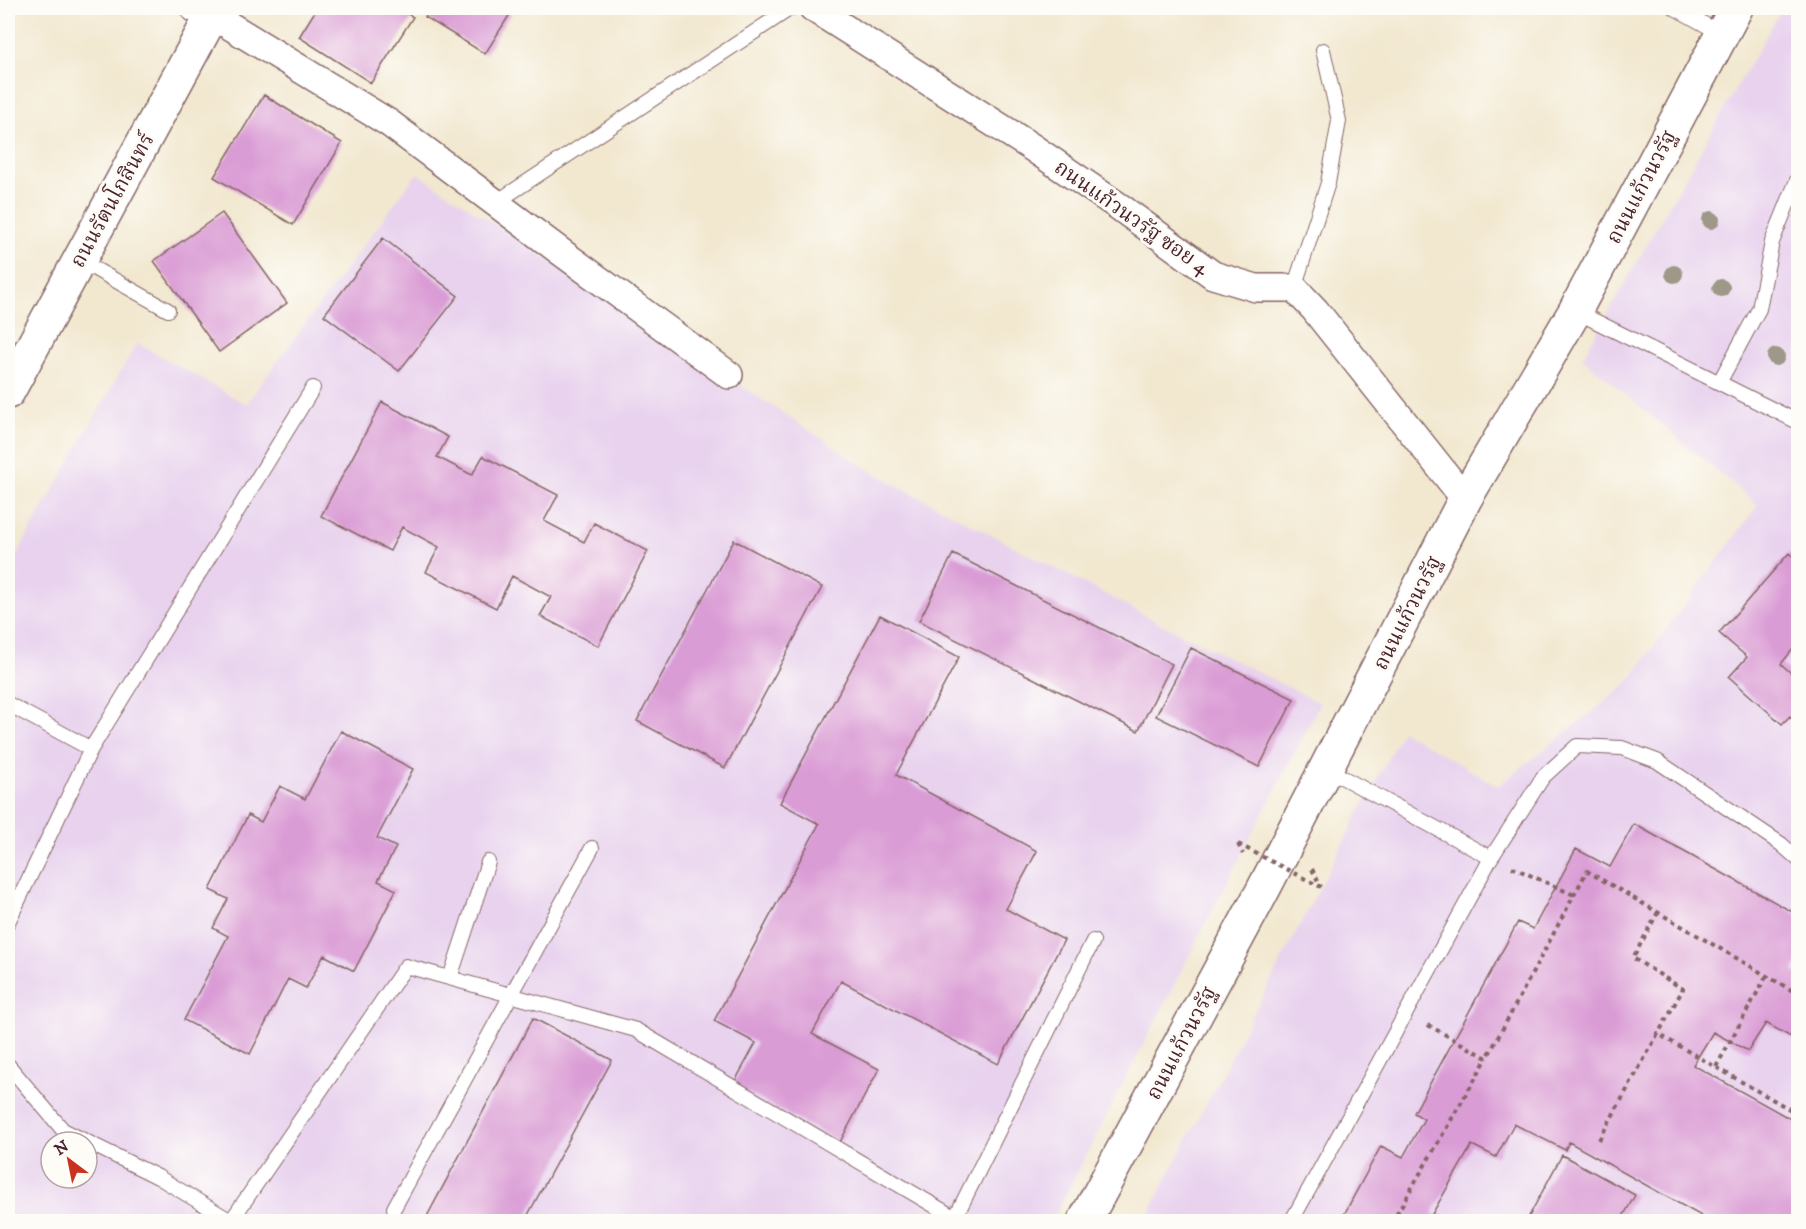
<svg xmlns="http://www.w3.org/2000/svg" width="1806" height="1229" font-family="'IM FELL DW Pica','Noto Serif Thai',serif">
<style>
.built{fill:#e8d2ee;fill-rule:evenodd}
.building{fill:#da9cd5}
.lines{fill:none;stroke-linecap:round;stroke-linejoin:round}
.service-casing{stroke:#856565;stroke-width:16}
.minor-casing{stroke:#856565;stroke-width:30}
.tertiary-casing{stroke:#856565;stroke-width:36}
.path{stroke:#856565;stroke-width:4;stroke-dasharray:4.5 4.5;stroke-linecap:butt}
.service{stroke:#fff;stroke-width:14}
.minor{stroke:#fff;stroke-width:27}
.tertiary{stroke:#fff;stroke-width:33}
.path-bridge{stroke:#856565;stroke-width:4;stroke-dasharray:4.5 4.5;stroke-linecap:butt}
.tree{fill:#9e9888}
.labels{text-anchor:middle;stroke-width:6;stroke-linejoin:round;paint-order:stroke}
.street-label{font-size:21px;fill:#4a1f2b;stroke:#fdfcf7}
</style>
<rect width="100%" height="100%" fill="#fdfcf7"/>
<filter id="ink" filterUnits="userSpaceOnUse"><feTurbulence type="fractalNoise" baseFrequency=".0167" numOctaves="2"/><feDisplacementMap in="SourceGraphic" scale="12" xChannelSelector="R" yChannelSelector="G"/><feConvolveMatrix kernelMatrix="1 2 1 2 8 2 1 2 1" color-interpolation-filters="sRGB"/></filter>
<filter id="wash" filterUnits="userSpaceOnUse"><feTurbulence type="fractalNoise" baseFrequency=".008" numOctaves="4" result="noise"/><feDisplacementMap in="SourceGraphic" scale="24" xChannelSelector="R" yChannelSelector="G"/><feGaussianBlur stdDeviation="1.35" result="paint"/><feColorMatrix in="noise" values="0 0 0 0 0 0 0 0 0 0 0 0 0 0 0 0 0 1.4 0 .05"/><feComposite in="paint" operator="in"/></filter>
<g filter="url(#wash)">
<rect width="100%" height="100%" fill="#f2e8d0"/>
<path class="built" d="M1782,8h16v1213l-654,1 258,-491 96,55 128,-101 132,-180 -176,-147z
M417,173l457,300 289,152 157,78 -268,518 -1044,1v-652l129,-227 109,61zM51,1142h36v36h-36z"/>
<g id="blocks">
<path class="building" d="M317,8h81l15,9 -42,66 -72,-46z
M430,8h69l11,6 -25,40 -60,-37z
M264,95l78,48 -49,82 -79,-48z
M222,213l65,90 -68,49 -65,-91z
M383,238l75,58 -59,75 -75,-56z
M382,402l66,35 -11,20 35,18 11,-19 75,39 -14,26 40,21 10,-19 54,28 -50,95 -58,-30 11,-19 -39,-21 -16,32 -70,-36 13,-25 -37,-20 -12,24 -69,-35z
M734,540l88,47 -97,181 -88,-47z
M1789,553l9,8v82l-17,21 17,15v45l-8,-8 -8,8 -53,-47 18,-20 -28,-24z
M953,554l219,110 -34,67 -219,-110z
M880,615l79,42 -63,118 141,76 -31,58 58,31 -66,124 -157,-83 -29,53 67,35 -39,73 -107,-57 23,-42 -42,-22 105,-197 -39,-21z
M1191,648l103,51 -35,68 -103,-51z
M341,731l72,38 -36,69 19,9 -18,34 18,9 -42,81 -30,-16 -18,33 -18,-9 -38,75 -66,-34 44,-84 -15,-8 15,-29 -18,-9 38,-75 13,7 19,-36 25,13z
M1634,824l164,91v49l-4,7 4,3v67l-32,-18 -18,28 -35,-19 -20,33 105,58v99h-86l-143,-80 -4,8 -51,-26 -18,33 -24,-12 -40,69 23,8h-115l41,-76 22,11 21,-38 -10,-6 104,-191 15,7 43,-80 34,18z
M533,1018l79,42 -88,162h-100z
M1562,1155l73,40 -15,27h-94z"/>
</g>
</g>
<g filter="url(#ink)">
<use href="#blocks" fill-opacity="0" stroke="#856565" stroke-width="1.5"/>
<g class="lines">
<g class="service-casing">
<path id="service" d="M1675,8l47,26
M495,203l296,-195
M79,260l89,50
M1294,288l34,-105 11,-62 -16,-71
M1575,311l223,111
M1720,381l39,-72 13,-67 26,-64
M8,704l83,45
M1327,769l164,89
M8,922l83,-173 222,-361
M450,978l38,-116
M8,1065l55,65 95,47 73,44 175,-255 230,64 326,192
M394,1208l198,-360
M955,1218l138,-277
M1291,1222l200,-364 52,-81 34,-31 45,2 35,13 124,83 17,15"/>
</g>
<g class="minor-casing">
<path id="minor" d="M194,8l18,7 177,108 172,129 168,123
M813,8l217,138 91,62 92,67 43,13h38l21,22 150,189"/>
</g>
<g class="tertiary-casing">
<path id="tertiary" d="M8,392l208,-384
M1084,1222l178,-330 203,-393 110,-188 161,-303"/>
</g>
<path class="path" d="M1238,844l5,10
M1512,867l62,28
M1312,869l9,18
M1658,912l-25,46 50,31 -25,45
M1428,1025l59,33 100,-187 211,123
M1716,1067l51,-92
M1599,1140l59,-106 140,80
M1392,1222l95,-164"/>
<use href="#service" class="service"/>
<use href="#minor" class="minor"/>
<use href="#tertiary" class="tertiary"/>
<path class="path-bridge" d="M1238,844l83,43"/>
</g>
<g class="tree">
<circle cx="1711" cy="220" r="9"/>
<circle cx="1674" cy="274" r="9"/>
<circle cx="1721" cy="288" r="9"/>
<circle cx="1776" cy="357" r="9"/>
</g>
</g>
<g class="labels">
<g class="street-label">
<text transform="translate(1641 187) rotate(-62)" y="7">ถนนแก้วนวรัฐ</text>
<text transform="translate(112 200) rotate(-61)" y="7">ถนนรัตนโกสินทร์</text>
<text transform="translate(1132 217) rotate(35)" y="7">ถนนแก้วนวรัฐ ซอย 4</text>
<text transform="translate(1407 613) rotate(-63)" y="7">ถนนแก้วนวรัฐ</text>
<text transform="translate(1181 1043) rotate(-62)" y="7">ถนนแก้วนวรัฐ</text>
</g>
</g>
<rect width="1806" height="1229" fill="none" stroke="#fdfcf7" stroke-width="30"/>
<g transform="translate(69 1160) rotate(328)"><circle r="28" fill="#fdfcf7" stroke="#b5a4a5" stroke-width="1.5"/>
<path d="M0-4.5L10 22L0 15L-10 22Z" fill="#c8321e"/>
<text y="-9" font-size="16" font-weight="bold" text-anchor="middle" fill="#4a1f2b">N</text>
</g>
</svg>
